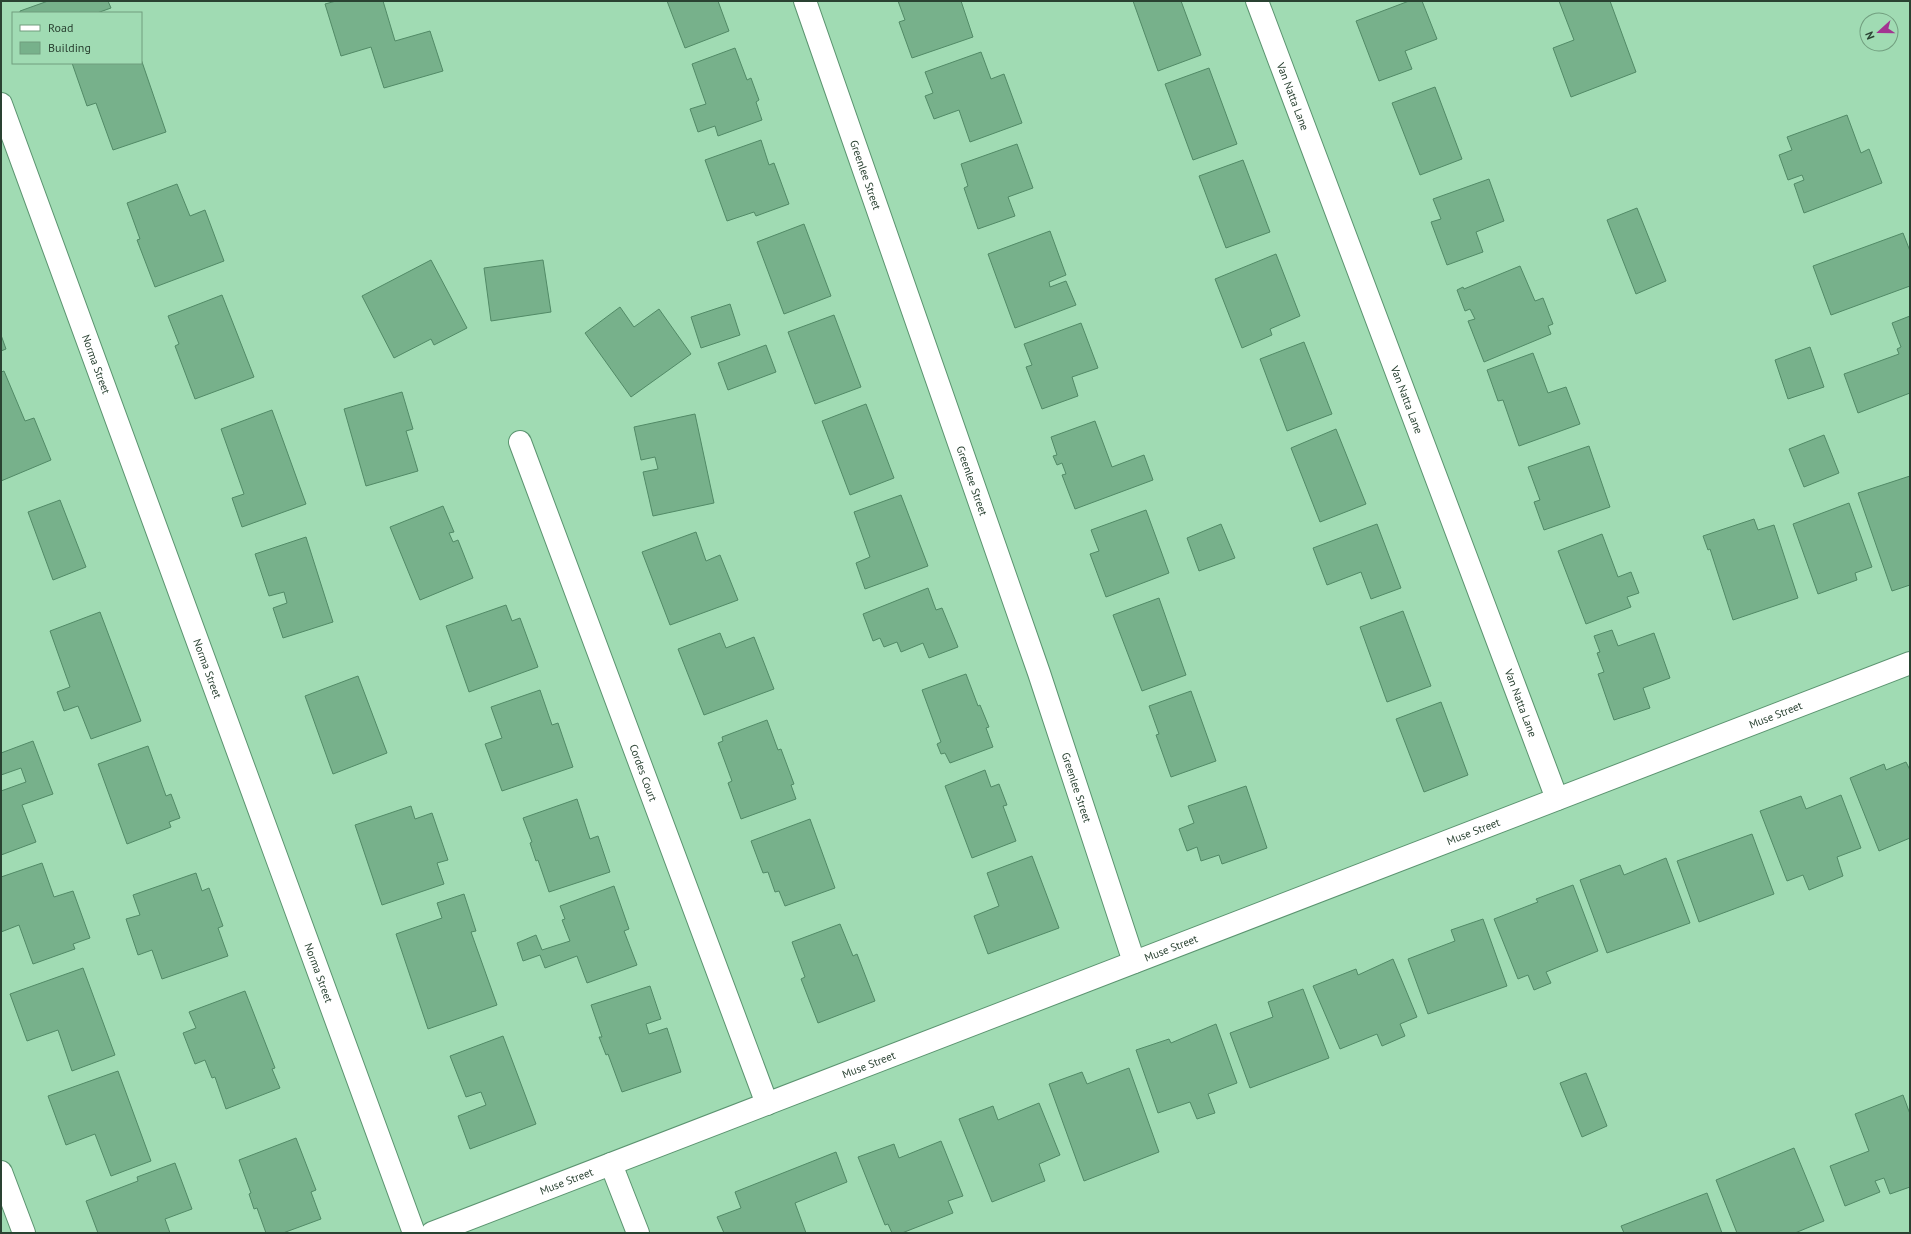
<svg xmlns="http://www.w3.org/2000/svg" width="1911" height="1234" font-family="'PT Sans',sans-serif">
<style>
.building{fill:#77b18b;stroke:#518a66}
.lines{fill:none;stroke-linecap:round;stroke-linejoin:round}
.minor-casing{stroke:#5b9470;stroke-width:24}
.minor{stroke:#fff;stroke-width:22}
.labels{text-anchor:middle;stroke-width:3.5;stroke-linejoin:round;paint-order:stroke}
.street-label{font-size:11px;fill:#2a4232;stroke:#a0dbb3}
</style>
<rect width="100%" height="100%" fill="#a0dbb3"/>
<path class="building" d="M48,1h60l3,7 -14,5h-77v-2z
M336,1h47l12,40 35,-10 13,40 -59,17 -13,-41 -30,9 -16,-52z
M667,1h51l11,30 -44,17z
M898,1h63l12,36 -61,21 -13,-36 6,-2z
M1133,1h48l20,54 -43,16z
M1409,1h13l15,38 -32,12 7,18 -33,12 -23,-60z
M1559,1h51l26,71 -65,25 -18,-49 21,-8z
M735,48l12,32 4,-2 8,22 -3,2 6,18 -44,16 -3,-10 -17,6 -8,-23 16,-5 -14,-40z
M981,52l10,27 13,-5 18,49 -52,19 -11,-32 -25,9 -9,-23 8,-3 -8,-21z
M141,59l25,73 -53,18 -17,-47 -9,3 -15,-43h69z
M1209,68l28,76 -44,16 -28,-76z
M1435,87l27,72 -42,16 -28,-72z
M1847,115l14,38 8,-4 13,34 -78,30 -10,-29 10,-4 -2,-5 -14,5 -9,-25 13,-5 -5,-13z
M761,140l8,25 5,-2 15,41 -33,12 -2,-4 -27,9 -22,-61z
M1017,144l16,44 -25,9 7,19 -37,13 -14,-41 4,-2 -7,-22z
M1243,160l27,72 -44,16 -27,-72z
M1489,179l15,42 -28,11 7,20 -36,13 -16,-43 10,-3 -8,-20z
M177,184l13,32 15,-6 19,51 -69,26 -18,-47 3,-1 -13,-36z
M1637,208l29,73 -30,13 -29,-74z
M804,224l27,72 -47,18 -27,-72z
M1050,231l16,44 -17,7 1,5 16,-6 10,24 -61,23 -27,-74z
M1903,233l7,18v35l-79,29 -18,-49z
M1276,254l24,62 -30,13 2,6 -30,13 -27,-69z
M431,260l36,68 -33,17 -3,-6 -37,19 -32,-62z
M543,260l8,52 -60,9 -7,-53z
M1520,266l15,35 8,-3 10,26 -5,2 3,8 -67,28 -16,-41 7,-2 -5,-10 -5,2 -8,-21 6,-3 1,2z
M222,295l32,82 -59,22 -20,-53 4,-2 -11,-28z
M730,304l10,31 -39,13 -10,-31z
M620,307l14,20 25,-18 32,45 -60,43 -46,-64z
M834,315l27,72 -46,17 -27,-72z
M1910,316v77l-52,20 -14,-39 55,-20 -2,-5 4,-2 -9,-24z
M1081,323l17,45 -26,9 6,19 -36,13 -16,-42 6,-2 -8,-21z
M1,335l5,14 -5,2z
M1304,342l28,72 -45,17 -27,-72z
M766,345l10,27 -48,18 -10,-27z
M1810,347l14,40 -36,12 -13,-39z
M1533,353l15,40 18,-6 14,37 -61,22 -16,-46 -5,1 -11,-31z
M4,371l21,50 9,-3 17,42 -50,21v-109z
M402,392l11,37 -7,2 12,40 -52,15 -22,-77z
M866,404l28,74 -44,17 -28,-74z
M272,410l34,94 -64,23 -10,-29 12,-4 -23,-65z
M695,414l19,89 -61,13 -10,-44 15,-3 -3,-12 -14,3 -7,-33z
M1095,421l17,46 32,-12 9,25 -78,29 -13,-34 4,-1 -4,-11 -5,2 -4,-9 4,-1 -6,-18z
M1336,429l30,75 -46,18 -29,-74z
M1824,435l15,38 -35,14 -15,-38z
M1589,446l21,61 -66,23 -10,-28 6,-2 -12,-33z
M1910,476v109l-18,6 -34,-98z
M901,495l27,71 -63,23 -9,-26 14,-6 -16,-45z
M60,500l26,67 -33,13 -25,-68z
M1849,503l23,64 -17,6 2,7 -39,14 -25,-70z
M443,506l11,26 -5,1 4,9 5,-2 15,38 -53,22 -30,-73z
M1146,510l23,63 -63,24 -16,-43 9,-3 -8,-21z
M1754,519l4,11 16,-5 24,73 -65,22 -23,-71 -2,1 -5,-14z
M1221,524l14,34 -36,13 -12,-33z
M1377,524l24,64 -30,11 -10,-27 -34,13 -14,-37z
M696,532l10,29 14,-6 18,45 -68,25 -28,-73z
M1602,534l16,43 13,-5 8,21 -12,4 4,10 -45,17 -28,-73z
M306,537l27,85 -50,16 -10,-30 14,-5 -3,-11 -15,4 -14,-42z
M928,588l8,22 6,-2 16,39 -29,11 -6,-15 -22,9 -4,-10 -13,5 -4,-9 -7,3 -10,-27z
M1159,598l27,77 -44,16 -29,-76z
M506,605l6,16 8,-3 18,49 -69,25 -23,-66z
M1403,611l28,75 -44,16 -27,-75z
M100,612l41,109 -50,18 -13,-33 -14,5 -7,-19 13,-5 -20,-56z
M1612,630l6,16 36,-13 16,45 -27,10 7,20 -36,12 -16,-46 6,-2 -7,-19 3,-1 -6,-16z
M720,633l6,15 28,-11 20,52 -70,26 -26,-66z
M966,674l12,32 2,-1 9,22 -3,1 7,19 -43,16 -5,-10 -4,1 -4,-10 4,-2 -19,-52z
M358,676l29,77 -54,21 -28,-78z
M540,690l12,35 6,-2 15,44 -71,24 -17,-47 17,-6 -11,-31z
M1191,691l25,70 -45,16 -15,-42 3,-1 -10,-28z
M1441,702l27,73 -44,17 -28,-73z
M767,720l11,30 3,-1 13,35 -3,1 5,14 -55,20 -13,-36 4,-2 -14,-38 5,-2 -1,-4z
M33,741l20,53 -31,11 14,37 -35,13v-64l25,-9 -5,-14 -20,7v-22z
M148,746l18,50 5,-2 9,24 -11,4 2,5 -44,17 -29,-80z
M1906,762l4,8v68l-31,13 -29,-73 34,-14 2,6z
M985,770l6,17 8,-3 8,21 -4,1 13,35 -44,17 -27,-72z
M1246,786l21,62 -45,16 -3,-9 -18,6 -4,-14 -10,4 -8,-22 15,-6 -6,-17z
M1841,795l20,53 -24,9 6,19 -34,14 -6,-15 -16,6 -27,-70 41,-15 5,13z
M577,799l13,40 8,-3 12,36 -61,20 -11,-32 -2,1 -6,-18 2,-1 -9,-24z
M411,806l4,13 17,-6 16,47 -11,3 7,21 -62,21 -27,-80z
M810,819l25,69 -50,18 -6,-15 -4,1 -7,-20 -5,1 -12,-32z
M1752,834l22,60 -75,28 -22,-61z
M1032,856l27,72 -71,26 -14,-38 25,-10 -12,-33z
M1666,858l24,65 -83,30 -27,-73 40,-15 4,10z
M42,863l12,34 19,-6 17,47 -17,6 2,5 -42,15 -14,-39 -18,7v-55z
M196,873l6,18 7,-3 14,38 -5,2 10,28 -66,23 -10,-29 -14,5 -12,-36 14,-4 -7,-20z
M1573,885l25,66 -52,21 5,11 -17,7 -6,-15 -10,4 -24,-60 44,-17 -2,-3z
M614,886l15,43 -5,2 13,34 -50,18 -10,-27 -32,12 -5,-13 -17,6 -6,-18 19,-8 6,15 28,-9 -8,-21 3,-1 -5,-13z
M464,894l12,37 -5,1 26,73 -69,24 -32,-95 46,-16 -5,-15z
M1483,919l24,67 -79,28 -20,-55 47,-18 -4,-11z
M840,924l13,32 4,-2 18,47 -57,22 -17,-44 4,-2 -13,-35z
M1393,959l24,58 -17,7 5,12 -23,10 -5,-12 -37,15 -27,-63 43,-17 2,6z
M83,968l32,87 -43,16 -14,-41 -31,11 -17,-47z
M650,986l11,33 -15,5 3,10 18,-6 14,44 -59,20 -14,-38 -2,1 -7,-18h3l-11,-32z
M1303,989l26,69 -79,30 -20,-55 43,-16 -5,-15z
M245,991l30,77 -3,1 8,19 -54,21 -11,-32 -3,1 -7,-18 -10,4 -12,-31 13,-5 -7,-16z
M1216,1024l21,59 -29,11 7,19 -18,6 -7,-17 -32,11 -22,-63 33,-11 2,4z
M503,1036l33,88 -66,25 -12,-33 28,-11 -5,-13 -15,5 -16,-41z
M1129,1068l30,84 -75,29 -35,-97 33,-12 5,12z
M118,1071l33,90 -40,15 -16,-42 -29,11 -18,-49z
M1586,1073l21,53 -25,11 -22,-54z
M1903,1095l7,19v73l-20,7 -6,-16 -9,3 5,11 -35,14 -15,-40 39,-15 -14,-37z
M1039,1103l21,52 -21,9 6,17 -53,21 -33,-83 34,-13 5,14z
M296,1138l20,52 -5,2 10,27 -38,14h-17l-9,-25 -3,1 -5,-15 2,-1 -12,-33z
M941,1141l22,55 -15,5 5,12 -51,20h-10l-4,-9 -3,1 -27,-68 36,-13 5,14z
M1794,1148l30,73 -29,12h-58l-21,-53z
M836,1152l11,30 -52,21 11,30h-82l-7,-16 24,-9 -6,-16z
M175,1163l17,46 -27,10 5,14h-72l-12,-32 52,-20 -1,-4z
M1707,1193l15,40h-98l-3,-7z"/>
<g class="lines">
<g class="minor-casing">
<g id="minor">
<path id="s1" d="M805,1l234,672 95,289"/>
<path id="s2" d="M1257,1l300,798"/>
<path id="s3" d="M1,104l413,1129"/>
<path id="s4" d="M520,442l247,662"/>
<path d="M611,1164l27,69"/>
<path d="M1,1172l23,61"/>
<path id="s5" d="M432,1233l1478,-570"/>
</g>
</g>
<use href="#minor" class="minor"/>
</g>
<g class="labels">
<g class="street-label">
<text dy="4" stroke="none"><textPath href="#s2" startOffset="102">Van Natta Lane</textPath></text>
<text dy="4" stroke="none"><textPath href="#s1" startOffset="184">Greenlee Street</textPath></text>
<text dy="4" stroke="none"><textPath href="#s3" startOffset="277">Norma Street</textPath></text>
<text dy="4" stroke="none"><textPath href="#s2" startOffset="426">Van Natta Lane</textPath></text>
<text dy="4" stroke="none"><textPath href="#s1" startOffset="508">Greenlee Street</textPath></text>
<text dy="4" stroke="none"><textPath href="#s3" startOffset="601">Norma Street</textPath></text>
<text dy="4" stroke="none"><textPath href="#s2" startOffset="750">Van Natta Lane</textPath></text>
<text dy="4" stroke="none"><textPath href="#s5" startOffset="1440">Muse Street</textPath></text>
<text dy="4" stroke="none"><textPath href="#s4" startOffset="353">Cordes Court</textPath></text>
<text dy="4" stroke="none"><textPath href="#s1" startOffset="832">Greenlee Street</textPath></text>
<text dy="4" stroke="none"><textPath href="#s5" startOffset="1116">Muse Street</textPath></text>
<text dy="4" stroke="none"><textPath href="#s5" startOffset="792">Muse Street</textPath></text>
<text dy="4" stroke="none"><textPath href="#s3" startOffset="925">Norma Street</textPath></text>
<text dy="4" stroke="none"><textPath href="#s5" startOffset="468">Muse Street</textPath></text>
<text dy="4" stroke="none"><textPath href="#s5" startOffset="144">Muse Street</textPath></text>
</g>
</g>
<rect width="1911" height="1234" fill="none" stroke="#2a4232" stroke-width="4"/>
<rect x="12" y="12" width="130" height="52" fill="#a0dbb3" stroke="#719e7f"/>
<rect x="20" y="25" width="20" height="6" fill="#ffffff" stroke="#719e7f"/>
<text x="48" y="32" font-size="12" fill="#2a4232">Road</text>
<rect x="20" y="42" width="20" height="12" fill="#77b18b" stroke="#719e7f"/>
<text x="48" y="52" font-size="12" fill="#2a4232">Building</text>
<g transform="translate(1879 32) rotate(249)"><circle r="19" fill="#a0dbb3" stroke="#719e7f"/>
<path d="M0-3L7 15L0 10L-7 15Z" fill="#a33391"/>
<text y="-6" font-size="11" font-weight="bold" text-anchor="middle" fill="#2a4232">N</text>
</g>
</svg>
